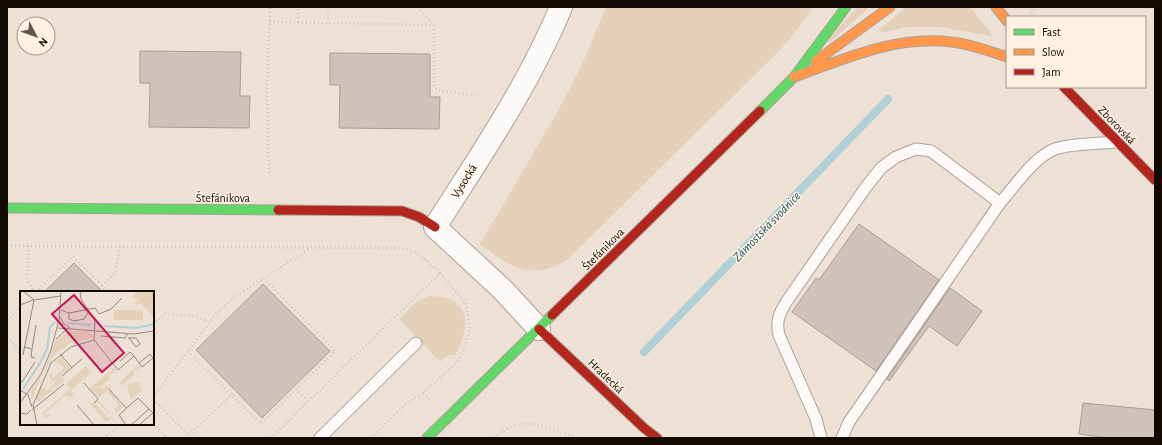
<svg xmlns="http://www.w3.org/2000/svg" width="1162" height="445" font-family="'Alegreya Sans',sans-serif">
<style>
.green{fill:#e5d1ba}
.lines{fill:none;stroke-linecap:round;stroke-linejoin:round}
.stream{stroke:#b0cfd7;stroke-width:8}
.building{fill:#cfc2bb;stroke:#a89d96}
.lane-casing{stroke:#aaa197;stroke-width:13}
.street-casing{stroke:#aaa197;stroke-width:24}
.fast-casing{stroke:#aaa197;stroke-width:11}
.slow-casing{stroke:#aaa197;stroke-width:11}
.jam-casing{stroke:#aaa197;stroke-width:11}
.path{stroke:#cac6c2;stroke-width:2.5;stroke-dasharray:1 3;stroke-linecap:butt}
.lane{stroke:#fcfaf9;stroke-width:11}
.street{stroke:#fcfaf9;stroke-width:22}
.fast{stroke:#63d668;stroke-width:9}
.slow{stroke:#ff974d;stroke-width:9}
.jam{stroke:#b3261e;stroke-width:9}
.labels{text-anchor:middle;stroke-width:3;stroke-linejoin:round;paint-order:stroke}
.street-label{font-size:12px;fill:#110a03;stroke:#fef1e1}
.water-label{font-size:13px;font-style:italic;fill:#135466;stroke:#fef1e1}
.inset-river{fill:none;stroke:#b0cfd7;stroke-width:2}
.inset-road{fill:none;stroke:#948b80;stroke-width:1}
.view{fill:#c2185b;fill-opacity:0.15;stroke:#c2185b;stroke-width:2}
.inset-edge{fill:none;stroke:#110a03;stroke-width:2}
</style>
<rect width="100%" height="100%" fill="#ece1d4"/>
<path class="green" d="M606,7h207l-17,24 -16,19 -213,210c-36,22 -57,7 -87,-16l74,-126 26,-49z
M857,7h13l-41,36 -2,-2z
M906,7h64l21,26v3l-51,-9h-32l-27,6 -1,-4z
M428,296c43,0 44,28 27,59h-7l-8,7 -41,-43 15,-15z"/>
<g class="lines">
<path class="stream" d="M644,352l244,-253"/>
</g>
<path class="building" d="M140,51l101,1 -1,44h10l-1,32 -100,-1 1,-44h-10z
M330,53l100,1v43h10l-1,32 -100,-1 1,-43h-10z
M859,224l80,56 -63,91 -84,-59 24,-34 3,2z
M74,263l29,29h-59z
M263,284l67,67 -68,67 -66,-68z
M950,288l32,23 -25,35 -28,-20 -40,55 -2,-2z
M1083,403l72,7v28h-47l-29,-4z"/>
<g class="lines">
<g class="lane-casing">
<path id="lane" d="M320,438l96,-95
M821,438l-5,-19 -37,-84c-4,-15 2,-25 10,-37l77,-111 15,-19 15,-11 20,-8 15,2 69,52
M842,438l7,-16 151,-219c14,-16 35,-47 55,-54 19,-6 41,-5 61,-7"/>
</g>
<g class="street-casing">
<path id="street" d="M539,329l-37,-40 -67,-62c45,-71 94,-142 126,-220"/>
</g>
<g class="fast-casing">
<path id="fast" d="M760,111l34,-34 52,-70
M7,208l271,2
M427,438l125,-123"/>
</g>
<g class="slow-casing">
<path id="slow" d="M996,7l11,14
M816,61l74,-54
M794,77c50,-18 103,-42 157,-35 20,2 38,9 56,15"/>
</g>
<g class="jam-casing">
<path id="jam" d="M1064,87l91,93
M278,210l124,1 17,6 16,10
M552,315l208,-204
M539,329l105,99 13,10"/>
</g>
<path class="path" d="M418,7l16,18v61l3,4 41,6
M1031,13l7,-6
M270,22l164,3
M298,22v-15
M328,23v-16
M269,173l-2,-83 3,-83
M7,246l393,2c16,2 28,13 40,25l-169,165
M29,246l-2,34 7,12
M102,286l13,-13 5,-26
M36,292l37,-36 35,36
M7,321l14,-14
M153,325l12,-11 27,1 18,7
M7,337l14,14
M188,351l73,73 74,-73 -72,-73
M296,389l12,12
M423,393l7,7
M153,397l64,-84 19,-17 73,-47
M153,399l36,36
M153,424l14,14
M103,438l19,-14
M186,438l50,-47
M371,438l38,-37 14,-8 33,-30 7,-11 7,-24 -4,-25 -26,-30
M494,438c28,-26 51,-11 83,0"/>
<use href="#lane" class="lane"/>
<use href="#street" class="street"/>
<use href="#fast" class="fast"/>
<use href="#slow" class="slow"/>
<use href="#jam" class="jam"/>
</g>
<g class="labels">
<g class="street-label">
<text transform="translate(1117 125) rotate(46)" y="4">Zborovská</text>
<text transform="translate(464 181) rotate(-58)" y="4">Vysocká</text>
<text x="223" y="202">Štefánikova</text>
<text transform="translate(603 249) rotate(-45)" y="4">Štefánikova</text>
<text transform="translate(606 376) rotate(44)" y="4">Hradecká</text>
</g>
<g class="water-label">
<text transform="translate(766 226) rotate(-46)" y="5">Zámostská svodnice</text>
</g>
</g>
<g transform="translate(20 291)">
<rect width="134" height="134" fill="#ece1d4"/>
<path d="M118,0h16v26l-14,-14 -3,3 -2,-2 3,-3 -5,-5zM94,19h29v10h-29zM49,40l21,1 3,5 -24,7 -15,11 -13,22 -9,23 -1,-9 12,-19 13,-32zM41,66l9,11 -9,7 -2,-2 5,-5 -8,-6zM118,74l3,2 -8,5 2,2 -11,10 -7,1zM66,75l6,6 -21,18 -5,-6zM95,76v4l-7,5 2,2 -10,9 -10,1zM39,82l5,7 -10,9 -3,-3 5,-4 -1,-2 -10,7 1,4 5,-4 2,3 -15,12 -2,-4 6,-13v4l10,-8 -3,-5 3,-2 1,4zM118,91l5,8 -12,10 -4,-16zM92,95l-13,12 -9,-9zM49,99l5,4 -8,7 3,-4 -2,-2 -5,3 -17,15 2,3 5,-3 -6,5 -4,-5zM89,99l14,17 -17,15 -18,-21 6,3 4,-4 11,12 -1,2 -10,-12 -2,2 12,14 8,-5 -2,-3 5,-5 -12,-13z" fill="#e5d1ba"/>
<path class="inset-river" d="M48,32l23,2M84,35l32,2 18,-4M3,98l17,-26 7,-14 3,-22 5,-5"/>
<path class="inset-road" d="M3,0l11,9 27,-4M0,14l13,-5M41,19l8,3 26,-5 4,6 12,-5 11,-11M49,22v6l5,2 10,-2 5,-8M40,26l4,7 6,4M38,37l76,6 20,-3M81,45l24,2 3,-5M108,47h8l4,6 -4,3 -7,-9M36,48l10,-9M74,49l24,30 16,-14 5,7 11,-9 3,4 -11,9 -3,-4M4,56l8,2 4,-24M12,58l-1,8 4,1M40,63l12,14M3,64l11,-55M100,70l10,-9 4,4M42,85l20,-17M0,90l2,1 13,-20M64,92l14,16 -4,4M89,98l17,19M0,99l8,5 4,12M0,112l21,-29 10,-24 8,-30 2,-29M57,114l17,20M12,119l32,-26M0,122l7,1 4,-4M17,134l-4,-20 18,-42 20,-16 23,-7 1,-20 -14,-21 -1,-8M106,134l-7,-10 19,-17 16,16M111,134l18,-16M119,134l14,-12"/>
<path class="view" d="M54,4l50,58 -22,19 -50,-58z"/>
<rect width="134" height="134" class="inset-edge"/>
</g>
<rect width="1162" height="445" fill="none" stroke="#110a03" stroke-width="16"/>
<rect x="1006" y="16" width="140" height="72" fill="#fef1e1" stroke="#9f9588"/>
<rect x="1014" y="29" width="20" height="6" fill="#63d668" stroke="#9f9588"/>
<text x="1042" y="36" font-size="12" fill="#110a03">Fast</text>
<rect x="1014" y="49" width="20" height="6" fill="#ff974d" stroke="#9f9588"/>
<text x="1042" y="56" font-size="12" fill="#110a03">Slow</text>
<rect x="1014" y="69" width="20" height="6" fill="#b3261e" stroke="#9f9588"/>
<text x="1042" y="76" font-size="12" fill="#110a03">Jam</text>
<g transform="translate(36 36) rotate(131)"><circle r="19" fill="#fef1e1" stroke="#9f9588"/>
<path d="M0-3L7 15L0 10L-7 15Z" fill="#5e554c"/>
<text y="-6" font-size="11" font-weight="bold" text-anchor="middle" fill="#110a03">N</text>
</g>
</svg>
